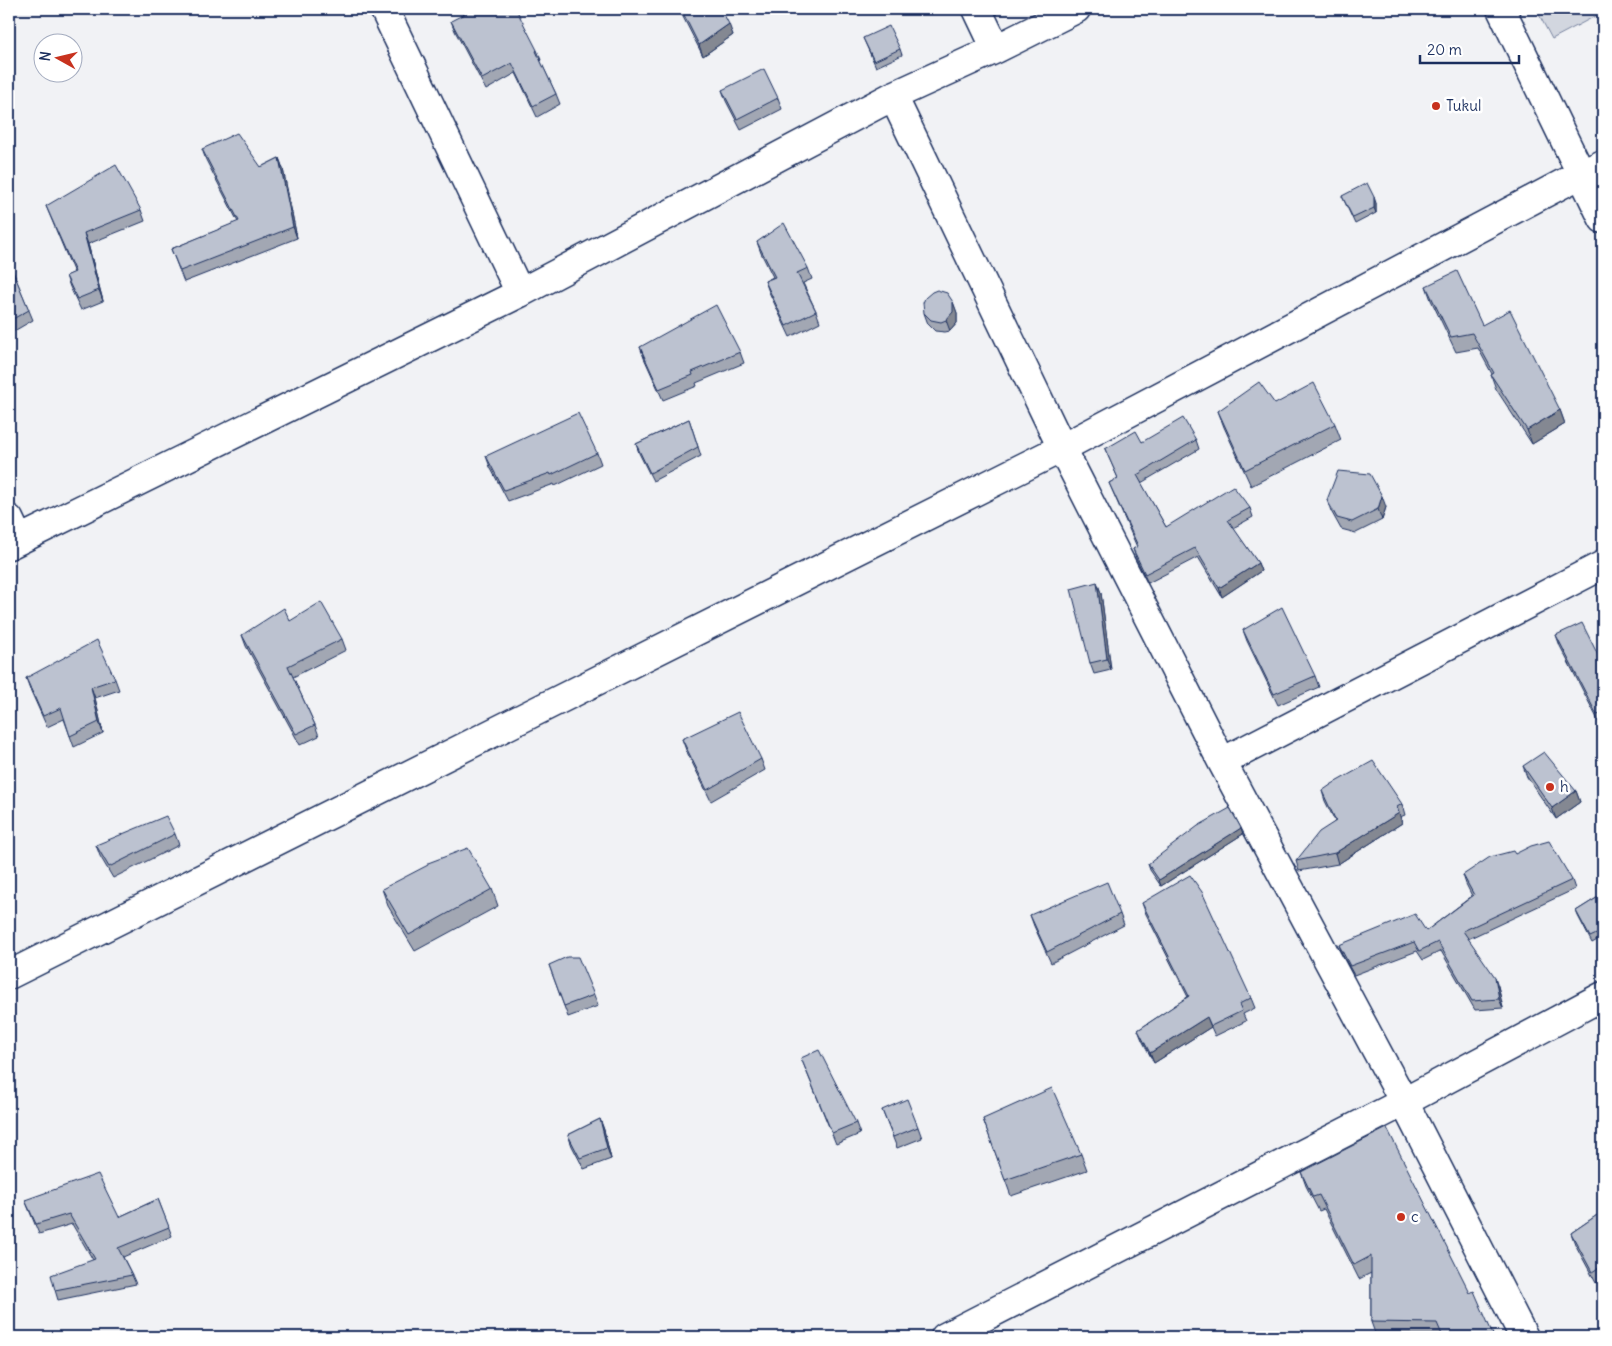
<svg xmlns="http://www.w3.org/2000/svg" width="1612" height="1346" font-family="Delius,sans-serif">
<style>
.green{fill:#d2d6df;stroke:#76829e}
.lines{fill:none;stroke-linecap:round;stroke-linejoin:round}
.minor-casing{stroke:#1b2f5e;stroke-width:31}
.minor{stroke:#fff;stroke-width:28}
.wall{fill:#a2a7b3;stroke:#1b2f5e}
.shaded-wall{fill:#848892;stroke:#1b2f5e}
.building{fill:#bcc2d0;stroke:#1b2f5e}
.poi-dot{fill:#c8321e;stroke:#fff;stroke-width:2}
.labels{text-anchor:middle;stroke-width:5;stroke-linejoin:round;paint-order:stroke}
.poi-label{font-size:15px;fill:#1b2f5e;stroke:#fff;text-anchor:start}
</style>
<rect width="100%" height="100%" fill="#f1f2f5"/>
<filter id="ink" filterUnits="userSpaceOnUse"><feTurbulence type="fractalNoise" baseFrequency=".02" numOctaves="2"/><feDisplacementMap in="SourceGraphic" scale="10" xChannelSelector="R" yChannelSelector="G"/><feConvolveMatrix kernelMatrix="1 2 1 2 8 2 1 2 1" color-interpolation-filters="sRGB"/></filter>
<g filter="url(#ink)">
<path class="green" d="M1536,9h67v3l-51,27z"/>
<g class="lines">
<g class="minor-casing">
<path id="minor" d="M384,9l136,284
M1501,9l102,210
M996,49l80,-40
M893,96l169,352 160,314 182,340 120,235
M9,519l10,21
M9,545l511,-252 373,-197 103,-47 -19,-40
M1222,762l381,-197
M9,975l1053,-527 519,-274 22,-10
M945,1337l459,-235 199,-106"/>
</g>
<use href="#minor" class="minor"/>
</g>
<path class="wall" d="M679,9h42l12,26 -30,21z
M451,21l86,29 4,10h-1l16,34 4,10 -23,13 -21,-44 -30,17 -31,-59z
M863,38l37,11 2,6 -26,12z
M722,90l56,8 4,11 -41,21 -15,-29z
M202,149l59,18 18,-9 4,11 14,69 -113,44 -13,-33 67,-27 -32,-62z
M1342,196l34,7v10l-21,11z
M46,206l95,4 4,11 -57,23 15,57 -22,9 -11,-23 -4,-11 8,-3z
M757,242l51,26 4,11 -9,4 13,28 4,11 -30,15 -21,-45 -4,-11 8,-4 -12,-24z
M9,262l24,58 -24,14z
M1426,286l56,39 78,85 5,14 -33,20 -36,-55 -5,-14 1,-1 -14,-26 -22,4 -25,-52z
M953,302l4,11v10l-7,8 -5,1 -10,-1 -7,-7 -4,-11z
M640,347l100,5 4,11 -48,20 1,3 -34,14 -19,-42z
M1275,404l60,20 6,16 -90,46 -27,-59 -6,-16z
M689,419l12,37 -48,25 -14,-28 -3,-9z
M1196,440l3,9 -58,34 25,44 84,-19 3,9 -20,11 25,35 3,8 -39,26 -24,-40 -50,26 -12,-25 -3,-9 4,-2 -28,-64 9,-5 -13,-29 37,-7z
M597,453l4,11 -46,22 -1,-2 -46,17 -18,-34 -4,-11z
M1327,500l59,7 -4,13 -26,13 -15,-4 -10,-18z
M1097,582l4,11 10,77 -17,4 -4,-11z
M290,621l52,18 4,11 -53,27 22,48 4,11 -19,9 -54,-99 -4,-11z
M1243,630l72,46 4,11 -41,18 -31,-64z
M1556,635l47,30v60l-2,1 -41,-80z
M26,678l89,1 4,11 -24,8 8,35 -29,14 -10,-28 -17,8 -17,-38z
M682,739l79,20 4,11 -54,31 -25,-51z
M1523,766l53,25 4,11 -24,17 -29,-42z
M1322,791l80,13 3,11 -5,2 2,6 -64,41 -39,7 -3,-10 39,-40 -10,-20z
M175,834l4,11 -66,33 -13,-22 -4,-11z
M1243,834l-82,52 -11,-16 -2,-6z
M1515,854l57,26 3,9 -107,50 30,47 5,22 -28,2 -34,-59 -18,9 -6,-9 -63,24 -12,-21 -3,-9 87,-14 46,-35 -6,-12 -3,-9z
M382,889h110l6,17 -83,45 -27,-45z
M1603,894v43l-11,6 -14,-27 -2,-5z
M1142,903l109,95 4,10 -12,6 3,7 -31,15 -4,-9 -57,36 -12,-23 -4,-10 50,-33 -42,-83z
M1120,914l4,11 -73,38 -17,-37 -4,-11z
M549,965l45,30 4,11 -30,11z
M801,1058l55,65 4,11 -24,10z
M882,1110l36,17 4,11 -25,10z
M600,1119l4,11 7,29 -27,10 -12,-23 -4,-11z
M983,1119l98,35 6,16 -76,26z
M1301,1172l169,121 24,44h-52l-66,-1 -5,-14v-49l-12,6 -35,-70 -5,2 -13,-25z
M158,1199l14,37 -49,21 9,18 4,9 -78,16 -3,-10 38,-30 -21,-36 -33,10 -14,-34 94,17z
M1603,1211v68l-7,4 -21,-39 -4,-11z"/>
<path class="shaded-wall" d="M729,24l4,11 -30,21 -4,-11z
M279,158l4,11 14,69 -4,-11z
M1374,197l2,6v10l-2,-5z
M84,233l4,11 15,57 -4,-11z
M953,302l4,11v10l-7,8 -4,-11z
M1560,410l5,14 -33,20 -5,-14z
M1382,496l4,11 -4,13 -4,-11z
M1258,563l3,8 -39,26 -3,-9z
M1097,582l4,11 10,77 -4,-11z
M91,687l4,11 8,35 -4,-11z
M1576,791l4,11 -24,17 -4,-11z
M1399,813l3,10 -64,41 -3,-11z
M1241,828l2,6 -82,52 -2,-6z
M1495,977l3,9 5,22 -4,-9z
M1207,1017l4,10 -57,36 -4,-10z
M600,1119l4,11 7,29 -4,-11z"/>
<path class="building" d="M474,9h42l21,41 -1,1 20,43 -23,12 -21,-43 -30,16 -31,-58z
M681,9h40l8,15 -30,21z
M889,26l11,23 -26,12 -11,-23z
M764,69l14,29 -41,21 -15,-29z
M237,133l24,34 18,-9 14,69 -113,44 -9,-22 68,-28 -37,-72z
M116,165l25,45 -57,23 15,57 -22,9 -11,-23 9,-4 -29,-66z
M1367,183l7,14v11l-21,10 -11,-22z
M784,223l24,45 -11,5 19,38 -30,15 -21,-45 10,-4 -18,-35z
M9,262l20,48 -20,11z
M1457,271l25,54 28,-15 50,100 -33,20 -36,-55 3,-2 -22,-40 -21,4 -25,-51z
M937,290l10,3 6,9v10l-7,8 -5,2 -10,-2 -7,-7 -1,-10 2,-5 7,-6z
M716,305l24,47 -48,20 1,3 -34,14 -19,-42z
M1259,382l16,22 39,-21 21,41 -90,46 -27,-59z
M578,413l19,40 -46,22 -1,-2 -46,17 -18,-34z
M1183,418l13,22 -59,35 29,52 67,-41 17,22 -22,12 30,43 -39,25 -24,-40 -50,26 -12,-25 5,-3 -29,-63 9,-5 -13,-29 31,-18 6,11z
M689,419l9,28 -48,26 -14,-29z
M1338,471l32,3 12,22 -4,13 -26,13 -15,-4 -10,-18z
M1097,582l10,77 -17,4 -19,-74z
M321,602l21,37 -54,27 27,59 -19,9 -54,-99 42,-27 6,13z
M1282,607l33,69 -41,18 -31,-64z
M1582,623l21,42v47l-6,3 -41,-80z
M97,640l18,39 -24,8 8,35 -29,14 -9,-28 -18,8 -17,-38z
M738,712l23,47 -54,31 -25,-51z
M1544,752l32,39 -24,17 -29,-42z
M1373,761l29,43 -5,3 2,6 -64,40 -39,8 23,-29 17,-11 -14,-30 10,-7z
M1230,808l11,20 -82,52 -11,-16 50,-38z
M166,816l9,18 -66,33 -13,-22z
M1549,841l23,39 -109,51 32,46 4,22 -27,2 -34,-59 -19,9 -5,-9 -64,24 -11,-21 76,-31 11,17 48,-36 -11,-20 27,-18 23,-6 2,3 16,-8z
M468,848l24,41 -83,46 -27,-46 46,-24v-2z
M1190,875l12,17 49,106 -12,6 3,7 -31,15 -4,-9 -57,36 -12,-23 51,-34 -47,-93z
M1107,882l13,32 -73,38 -17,-37z
M1603,894v37l-13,6 -14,-26z
M567,957h11l16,38 -30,11 -15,-41z
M819,1050l37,73 -24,10 -31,-75z
M1052,1088l29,66 -76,26 -22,-61z
M907,1099l11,28 -25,10 -11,-27z
M600,1119l7,29 -27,10 -12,-23z
M1387,1128l83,165 4,-2 20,46h-51l-6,-14 -66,-1v-66l-17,9 -35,-70 -6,2 -12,-25z
M98,1174l21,43 39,-18 11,28 -51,21 14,27 -77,15 -4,-15 44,-16 -26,-45 -33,10 -11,-24z
M1603,1211v54l-11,7 -21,-39z"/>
</g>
<g class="poi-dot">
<circle cx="1436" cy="106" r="5"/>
<circle cx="1550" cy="787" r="5"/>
<circle cx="1401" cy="1217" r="5"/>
</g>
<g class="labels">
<g class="poi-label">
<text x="1446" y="111">Tukul</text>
<text x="1560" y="792">h</text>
<text x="1411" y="1222">c</text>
</g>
</g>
<rect width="1612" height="1346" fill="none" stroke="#fff" stroke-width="30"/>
<rect x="15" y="15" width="1582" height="1316" fill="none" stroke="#1b2f5e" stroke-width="2" filter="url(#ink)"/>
<g transform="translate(58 58) rotate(278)"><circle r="24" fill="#ffffff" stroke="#a4acbf"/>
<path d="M0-4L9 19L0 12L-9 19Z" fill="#c8321e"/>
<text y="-8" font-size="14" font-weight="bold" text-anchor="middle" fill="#1b2f5e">N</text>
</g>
<path d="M1420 55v8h99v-8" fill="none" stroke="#1b2f5e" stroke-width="2.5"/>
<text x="1427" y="55" font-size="15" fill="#1b2f5e" stroke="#ffffff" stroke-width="4" paint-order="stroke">20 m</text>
</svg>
